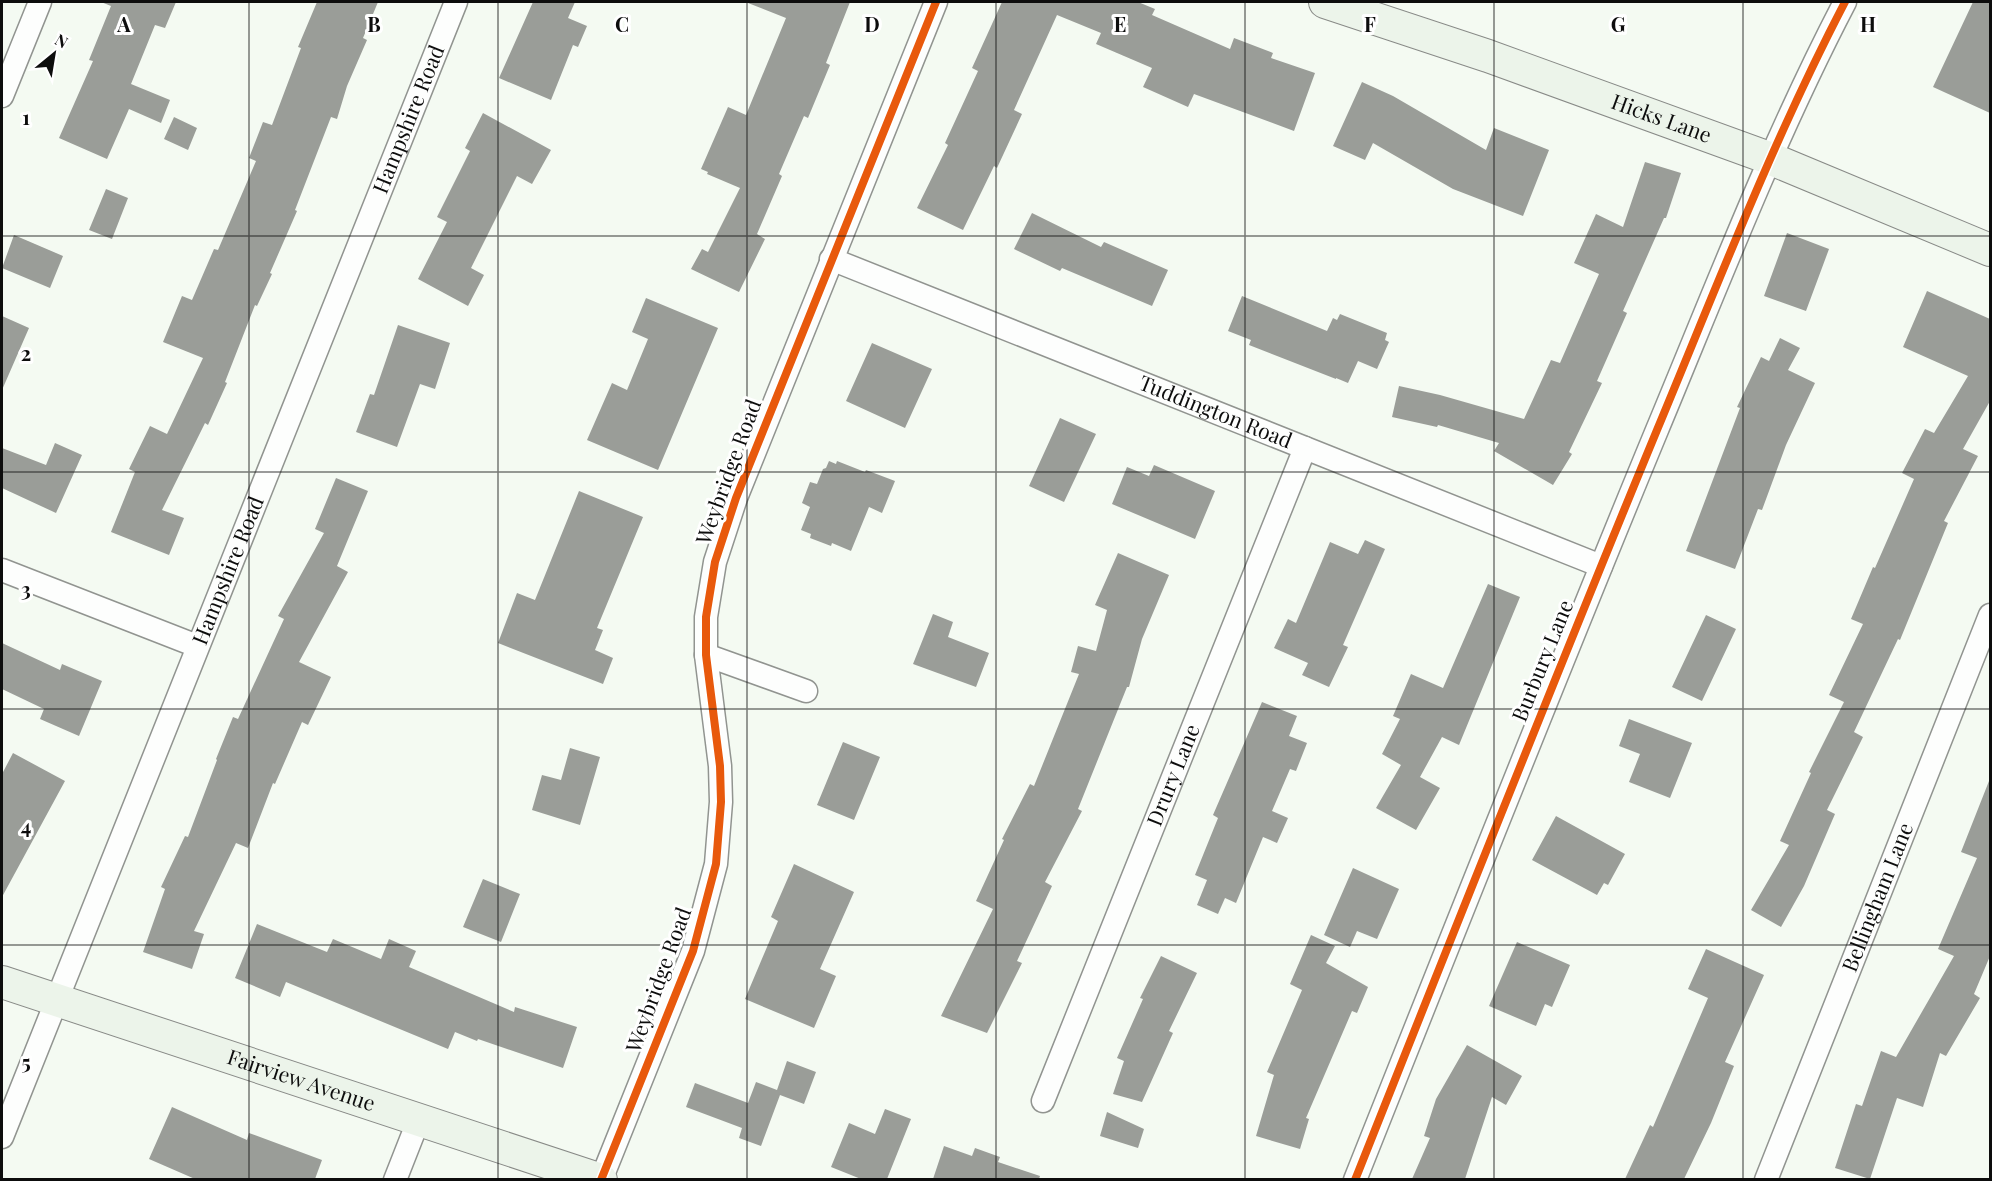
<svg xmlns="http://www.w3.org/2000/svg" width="1992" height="1181" font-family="'Playfair Display',serif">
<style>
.building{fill:#9a9d98}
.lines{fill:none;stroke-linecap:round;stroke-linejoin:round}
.street-casing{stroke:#919490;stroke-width:25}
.secondary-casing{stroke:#888a87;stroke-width:34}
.street{stroke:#fdfefd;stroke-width:22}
.secondary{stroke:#ecf4ea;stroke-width:32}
.cycleway-casing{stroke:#fff;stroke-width:11}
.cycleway{stroke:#e8590c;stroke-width:8}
.grid{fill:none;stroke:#0d0d0d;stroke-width:1.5;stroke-opacity:0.55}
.labels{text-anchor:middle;stroke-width:6;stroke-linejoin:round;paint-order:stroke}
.street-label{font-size:21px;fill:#0d0d0d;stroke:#fff}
.grid-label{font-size:20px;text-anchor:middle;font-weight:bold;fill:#0d0d0d;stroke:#fff;stroke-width:6;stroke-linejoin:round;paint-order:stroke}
</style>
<rect width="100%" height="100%" fill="#f4faf2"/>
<path class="building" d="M101,2h75l-11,26 -10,-3 -24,59 39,16 -9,23 -32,-14 -22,50 -48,-21 34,-77 -4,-1 22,-54z
M317,2h61l-15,36 4,2 -20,46 -10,33 -6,-2 -36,93 2,1 -27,62 2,1 -15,32 -2,-1 -30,77 2,1 -19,42 -3,-2 -43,87 22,8 -15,37 -58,-23 24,-60 -6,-3 21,-43 17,8 36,-76 -40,-16 19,-46 10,4 22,-51 4,1 38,-89 -7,-3 14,-36 9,3 29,-77 -3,-1z
M533,2h42l-7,16 19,8 -9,21 -5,-2 -22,55 -52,-22z
M748,2h102l-24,61 4,2 -22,53 -4,-2 -25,58 3,2 -25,58 8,5 -26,53 -48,-23 11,-20 6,3 32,-64 -33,-14 1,-2 -7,-3 27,-62 18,8 40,-97 -38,-15z
M1002,2h136l17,7 -3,6 78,34 4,-11 39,15 -2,5 44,15 -21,58 -100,-37 -6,13 -45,-20 9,-19 -56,-24 5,-11 -44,-18 -43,95 8,4 -25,54 -3,-2 -31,64 -46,-22 31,-63 -3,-2 33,-72 -6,-3z
M1973,2h17v111l-57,-26z
M1362,82l31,14 93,54 8,-22 55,22 -26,66 -70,-27 -80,-46 -8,17 -32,-14z
M483,113l68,37 -19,34 -15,-8 -46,92 13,7 -16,31 -50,-27 29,-57 -10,-5 33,-66 -5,-3z
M174,117l23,11 -9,22 -24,-11z
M1645,162l36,11 -15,45h-2l-41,93 4,2 -30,68 5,2 -33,69 3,2 -19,31 -59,-34 5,-8 -61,-18 -1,2 -45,-10 7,-31 41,9 84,24 27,-59 9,3 39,-89 -25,-11 22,-49 27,13z
M106,189l22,9 -16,41 -23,-9z
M1032,213l69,34 3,-5 64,28 -16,36 -90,-38 -2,3 -46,-22z
M1787,233l42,16 -23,62 -42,-15z
M14,235l49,21 -13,32 -48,-20z
M1927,291l63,28v82l-27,48 15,7 -34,65 4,2 -48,117 -2,-1 -44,93 9,5 -36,73 8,4 -31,72 -23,41 -30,-17 38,-65 -9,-4 31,-68 -2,-1 35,-70 -15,-7 34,-71 -12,-5 22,-52 2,1 39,-89 -12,-6 23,-44 9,4 34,-57 -65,-29z
M1242,296l85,35 6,-13 4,2 3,-6 47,19 -2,7 4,2 -12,27 -19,-8 -10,22 -12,-5v1l-87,-34 2,-5 -23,-9z
M646,298l72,30 -60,142 -71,-30 25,-57 15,7 21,-51 -16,-7z
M2,316l27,12 -27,62z
M398,325l52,18 -15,46 -15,-5 -23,63 -41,-15 14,-38 4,1z
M1780,338l20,10 -12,22 27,13 -29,62 -24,65 -4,-1 -23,60 -49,-18 54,-143 -3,-1 24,-50 8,4z
M872,343l60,26 -27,59 -59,-27z
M1060,418l36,16 -32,68 -35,-16z
M55,443l27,12 -26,58 -54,-25v-40l44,17z
M829,461l7,3 1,-3 28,11 1,-2 29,11 -13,32 -13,-6 -18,44 -19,-8 -1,3 -21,-8 1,-4 -10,-4 9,-23 -8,-4 8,-21 7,2 6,-15 3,-1z
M1154,465l61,26 -20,48 -83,-35 15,-37 22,9z
M336,478l32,13 -31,75 11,6 -49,90 32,15 -23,48 -6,-3 -27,62 -2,-1 -25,65 -12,-5 -42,88 10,3 -12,35 -49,-17 22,-63 -4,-2 24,-51 3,1 29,-77 -1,-1 17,-42 5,2 46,-100 -6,-3 46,-83 -9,-4z
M579,491l64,26 -46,111 6,2 -8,20 18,8 -10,26 -105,-41 19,-50 18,7z
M1365,540l20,9 -42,96 5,2 -19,40 -27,-12 6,-12 -34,-15 14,-29 8,4 34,-81 28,12z
M1118,553l51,22 -27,64 -13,48h-2l-49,122 4,2 -37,71 7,4 -35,75 5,2 -35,70 -46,-17 52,-107 -17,-8 28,-61 -2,-1 28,-55 4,2 45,-112 -8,-2 7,-26 18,5 11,-41 -12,-5z
M1488,584l32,13 -61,148 -17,-8 -22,40 20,11 -24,42 -40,-22 25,-43 -19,-11 18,-35 -7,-3 18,-42 32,14z
M933,614l20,8 -5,15 41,16 -13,34 -63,-23z
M1706,615l30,14 -34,72 -30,-14z
M2,643l58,27 2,-6 40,17 -23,55 -39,-17 4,-10 -42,-20z
M1262,702l35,14 -8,20 18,7 -11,28 -6,-2 -18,42 16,7 -11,25 -14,-6 -27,66 -11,-5 -7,16 -21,-9 10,-25 -12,-5 23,-57 -5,-3z
M1629,719l63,24 -22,55 -41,-16 11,-28 -21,-8z
M843,742l37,15 -26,63 -37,-15z
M570,748l30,9 -20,68 -48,-15 10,-35 19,5z
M13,753l52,28 -63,116v-123z
M1989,781l1,175 -16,38 6,4 -34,58 -6,-3 -17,54 -26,-9 -27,81 -35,-11 21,-64 6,2 19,-55 15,6 58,-101 -16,-7 39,-91 -16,-6z
M1556,816l69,38 -17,31 -4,-2 -7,12 -65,-35z
M794,864l60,28 -34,77 16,7 -22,52 -69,-29 33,-78 -7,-4z
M1353,868l46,21 -22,50 -20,-8 -7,16 -26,-12z
M483,879l37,15 -19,48 -38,-15z
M257,924l70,28 6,-13 48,20 8,-20 27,12 -7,16 105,45 1,-5 62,20 -14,41 -85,-29 -1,2 -22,-9 -7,17 -162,-67 -6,15 -45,-19z
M1311,935l24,11 -9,17 42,24 -11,26 -5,-2 -46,107 3,1 -9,30 -44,-13 18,-61 -7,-3 35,-82 -12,-6z
M1517,942l53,23 -18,42 -7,-3 -9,22 -47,-20z
M1706,949l58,26 -39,87 9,4 -23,57 -27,56h-59l25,-54 3,2 55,-129 -20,-9z
M1161,956l36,17 -28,58 4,2 -31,69 -29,-8 11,-33 -7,-3 26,-59 -3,-1z
M1467,1045l55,31 -16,29 -14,-8 -27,82h-53l18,-41 -6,-2 12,-37z
M787,1061l29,11 -12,32 -24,-9 -19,51 -22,-8 3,-10 -56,-21 9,-24 53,20 8,-21 21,8z
M172,1107l75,33 2,-7 73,27 -7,19h-120l-46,-20z
M885,1109l26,10 -24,60h-26l-30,-12 18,-44 26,11z
M1107,1112l37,17 -6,19 -38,-12z
M944,1146l28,10 3,-8 25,9 -2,5 42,14 -1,3h-106z"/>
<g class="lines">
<g class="street-casing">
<g id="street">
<path d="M2,96l38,-94"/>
<path id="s1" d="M831,259l770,307"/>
<path d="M2,570l195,76"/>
<path d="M706,655l100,36"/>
<path id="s2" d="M1043,1101l262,-653"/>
<path id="s3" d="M2,1137l454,-1135"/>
<path d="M395,1180l24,-61"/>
<path d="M601,1180l92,-229 23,-87 5,-62 -1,-36 -14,-111v-38l9,-55 21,-64 200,-496"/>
<path d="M1355,1180c100,-251 199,-501 302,-750 60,-144 116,-290 188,-428"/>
<path id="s4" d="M1766,1180l224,-565"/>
</g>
</g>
<g class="secondary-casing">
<g id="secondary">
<path id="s5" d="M1325,2l163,54 281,102 221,92"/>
<path id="s6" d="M2,982l599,198"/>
</g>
</g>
<use href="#street" class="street"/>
<use href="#secondary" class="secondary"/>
<g class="cycleway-casing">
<path id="cycleway" d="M601,1180l92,-229 23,-87 5,-62 -1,-36 -14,-111v-38l9,-55 21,-64 200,-496
M1355,1180c100,-251 199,-501 302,-750 60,-144 116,-290 188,-428"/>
</g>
<use href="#cycleway" class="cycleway"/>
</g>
<path class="grid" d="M249,2v1178M498,2v1178M747,2v1178M996,2v1178M1245,2v1178M1494,2v1178M1743,2v1178M2,236h1988M2,472h1988M2,709h1988M2,945h1988"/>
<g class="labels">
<g class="street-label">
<text dy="7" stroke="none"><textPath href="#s3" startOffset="1096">Hampshire Road</textPath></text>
<text dy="7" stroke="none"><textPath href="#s5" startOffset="356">Hicks Lane</textPath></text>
<text dy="7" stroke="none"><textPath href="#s1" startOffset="414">Tuddington Road</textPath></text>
<text transform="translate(729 472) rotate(-70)" y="7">Weybridge Road</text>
<text dy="7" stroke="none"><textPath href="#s3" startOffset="610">Hampshire Road</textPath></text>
<text transform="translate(1543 661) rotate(-68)" y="7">Burbury Lane</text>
<text dy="7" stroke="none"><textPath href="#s2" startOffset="351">Drury Lane</textPath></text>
<text dy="7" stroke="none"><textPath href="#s4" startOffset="304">Bellingham Lane</textPath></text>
<text transform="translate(659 980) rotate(-70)" y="7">Weybridge Road</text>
<text dy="7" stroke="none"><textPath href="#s6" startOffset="315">Fairview Avenue</textPath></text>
</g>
</g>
<g class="grid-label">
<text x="124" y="32">A</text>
<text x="374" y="32">B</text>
<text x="622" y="32">C</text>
<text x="872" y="32">D</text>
<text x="1120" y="32">E</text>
<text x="1370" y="32">F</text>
<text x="1618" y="32">G</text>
<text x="1868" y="32">H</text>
<text x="26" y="125">1</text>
<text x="26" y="361">2</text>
<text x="26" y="597">3</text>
<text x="26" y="834">4</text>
<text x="26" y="1070">5</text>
</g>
<rect width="1992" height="1181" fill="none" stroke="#0d0d0d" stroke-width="6"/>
<g transform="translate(54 54) rotate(30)" stroke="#ffffff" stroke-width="4.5" paint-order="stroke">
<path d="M0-4.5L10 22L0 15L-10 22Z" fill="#0d0d0d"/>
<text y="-9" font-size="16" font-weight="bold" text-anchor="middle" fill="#0d0d0d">N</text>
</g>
</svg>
